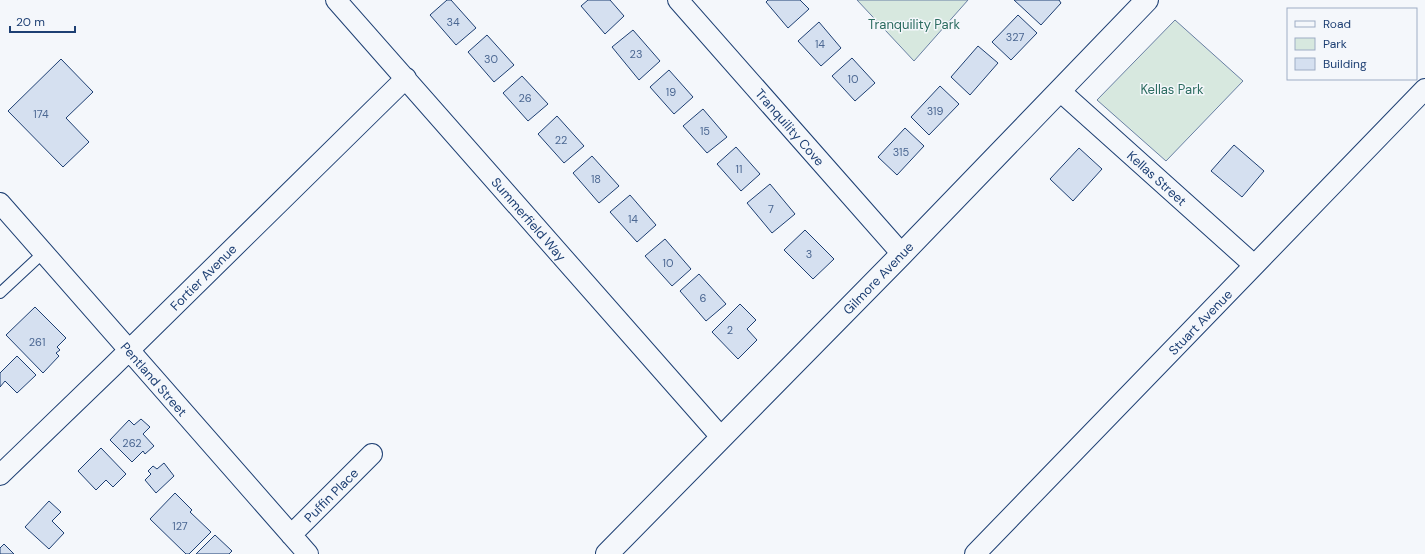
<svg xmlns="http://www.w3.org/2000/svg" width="1425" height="554" font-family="'DM Sans',sans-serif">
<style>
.green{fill:#d7e8df;stroke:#687fa3}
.building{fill:#d5e0f0;stroke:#1d3f73}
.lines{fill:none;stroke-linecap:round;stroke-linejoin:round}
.service-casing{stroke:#1d3f73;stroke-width:12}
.minor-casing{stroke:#1d3f73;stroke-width:22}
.tertiary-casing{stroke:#1d3f73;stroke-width:24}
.service{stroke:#f4f7fb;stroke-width:10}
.minor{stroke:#f4f7fb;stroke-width:20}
.tertiary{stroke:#f4f7fb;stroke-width:22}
.labels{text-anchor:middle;stroke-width:3;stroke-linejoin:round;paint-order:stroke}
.number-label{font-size:11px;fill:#4b6792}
.park-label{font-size:13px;fill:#2c6c60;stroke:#f4f7fb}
.street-label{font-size:13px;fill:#1d3f73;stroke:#f4f7fb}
</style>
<rect width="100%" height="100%" fill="#f4f7fb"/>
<path class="green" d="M857,0h111l-54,61z
M1175,20l68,61 -77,80 -69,-61z"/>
<path class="building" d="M447,0h4l25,28 -20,17 -26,-30z
M588,0h22l14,16 -19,18 -24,-28z
M768,0h32l9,9 -21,19 -22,-26z
M1014,0h45l2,3 -20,22z
M1018,15l19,18 -26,27 -19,-18z
M819,22l22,26 -20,18 -23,-25z
M633,30l27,31 -21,19 -27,-33z
M487,35l27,30 -20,17 -26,-30z
M978,46l20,17 -28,32 -19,-18z
M852,58l23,25 -20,18 -23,-25z
M61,59l32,33 -27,26 23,24 -26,25 -55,-56z
M669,70l24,27 -19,17 -24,-27z
M522,76l26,28 -20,17 -25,-28z
M940,86l19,18 -30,31 -18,-18z
M703,109l24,28 -20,16 -24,-27z
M557,116l27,30 -20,17 -26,-29z
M905,128l19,18 -27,29 -19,-18z
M1234,145l30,26 -22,26 -31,-26z
M736,147l24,27 -19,17 -24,-27z
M1079,148l23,21 -29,32 -23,-22z
M592,156l27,30 -20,17 -26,-30z
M770,184l25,30 -23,19 -25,-30z
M630,195l26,30 -19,17 -27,-30z
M805,230l29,29 -21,20 -29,-29z
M665,239l26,30 -19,17 -27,-30z
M699,274l27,30 -20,17 -26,-30z
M740,304l16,16 -9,9 10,11 -19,19 -26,-27z
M35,307l31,31 -9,9 3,3 -4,3 3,3 -16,17 -37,-38z
M17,356l19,19 -19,18 -12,-12 -5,6v-14z
M141,419l9,8 -7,7 11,12 -9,8 -2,-3 -11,11 -22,-22 19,-20 5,5z
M101,448l25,26 -13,13 -7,-7 -10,10 -18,-19z
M164,463l10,13 -18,17 -11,-13 6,-6 -3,-3 5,-5 4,3z
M175,493l17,17 -2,2 21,20 -22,22h-3l-36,-35z
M49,501l12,11 -9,9 12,12 -15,16 -24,-22z
M215,535l17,16 -3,3h-33z
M4,544l10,10h-14v-6z"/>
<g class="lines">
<g class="service-casing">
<path id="service" d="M0,293l43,-40"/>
</g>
<g class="minor-casing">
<path id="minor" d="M336,0l385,437
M678,0l224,254
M1060,91l194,174
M0,203l308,351
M0,475l112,-108 294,-289
M291,535l81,-81
M975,554l450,-465"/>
</g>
<g class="tertiary-casing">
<path id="tertiary" d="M607,554l295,-300 245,-254"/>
</g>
<use href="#service" class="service"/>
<use href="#minor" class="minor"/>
<use href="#tertiary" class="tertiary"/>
</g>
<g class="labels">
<g class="number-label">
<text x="453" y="26">34</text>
<text x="1015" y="41">327</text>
<text x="820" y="48">14</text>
<text x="636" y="58">23</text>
<text x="491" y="63">30</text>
<text x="853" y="83">10</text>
<text x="671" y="96">19</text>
<text x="525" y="102">26</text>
<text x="935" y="115">319</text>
<text x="41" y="118">174</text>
<text x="705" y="135">15</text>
<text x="561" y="144">22</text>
<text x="901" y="156">315</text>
<text x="739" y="173">11</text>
<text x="596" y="183">18</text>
<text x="771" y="213">7</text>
<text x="633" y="223">14</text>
<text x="809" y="258">3</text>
<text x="668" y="267">10</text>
<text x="703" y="302">6</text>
<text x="730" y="334">2</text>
<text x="37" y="346">261</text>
<text x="132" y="447">262</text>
<text x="180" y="530">127</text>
</g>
<g class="park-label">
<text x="914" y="29">Tranquility Park</text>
<text x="1172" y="94">Kellas Park</text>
</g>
<g class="street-label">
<text transform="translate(790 127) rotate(49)" y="5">Tranquility Cove</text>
<text transform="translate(1157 178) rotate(42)" y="5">Kellas Street</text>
<text transform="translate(529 219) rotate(49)" y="5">Summerfield Way</text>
<text transform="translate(203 277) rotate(-45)" y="5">Fortier Avenue</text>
<text transform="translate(878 278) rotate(-46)" y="5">Gilmore Avenue</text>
<text transform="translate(1200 322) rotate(-46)" y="5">Stuart Avenue</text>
<text transform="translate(154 379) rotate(49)" y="5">Pentland Street</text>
<text transform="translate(331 495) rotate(-45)" y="5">Puffin Place</text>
</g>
</g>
<rect x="1287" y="8" width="130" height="72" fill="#f4f7fb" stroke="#9eadc5"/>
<rect x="1295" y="21" width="20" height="6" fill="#f4f7fb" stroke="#9eadc5"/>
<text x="1323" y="28" font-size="12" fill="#1d3f73">Road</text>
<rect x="1295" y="38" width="20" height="12" fill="#d7e8df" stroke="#9eadc5"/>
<text x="1323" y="48" font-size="12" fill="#1d3f73">Park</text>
<rect x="1295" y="58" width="20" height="12" fill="#d5e0f0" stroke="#9eadc5"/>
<text x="1323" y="68" font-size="12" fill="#1d3f73">Building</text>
<path d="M10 26v6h65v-6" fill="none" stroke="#1d3f73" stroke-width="2"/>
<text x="16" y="26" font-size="12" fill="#1d3f73" stroke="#f4f7fb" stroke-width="3" paint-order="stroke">20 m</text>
</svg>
